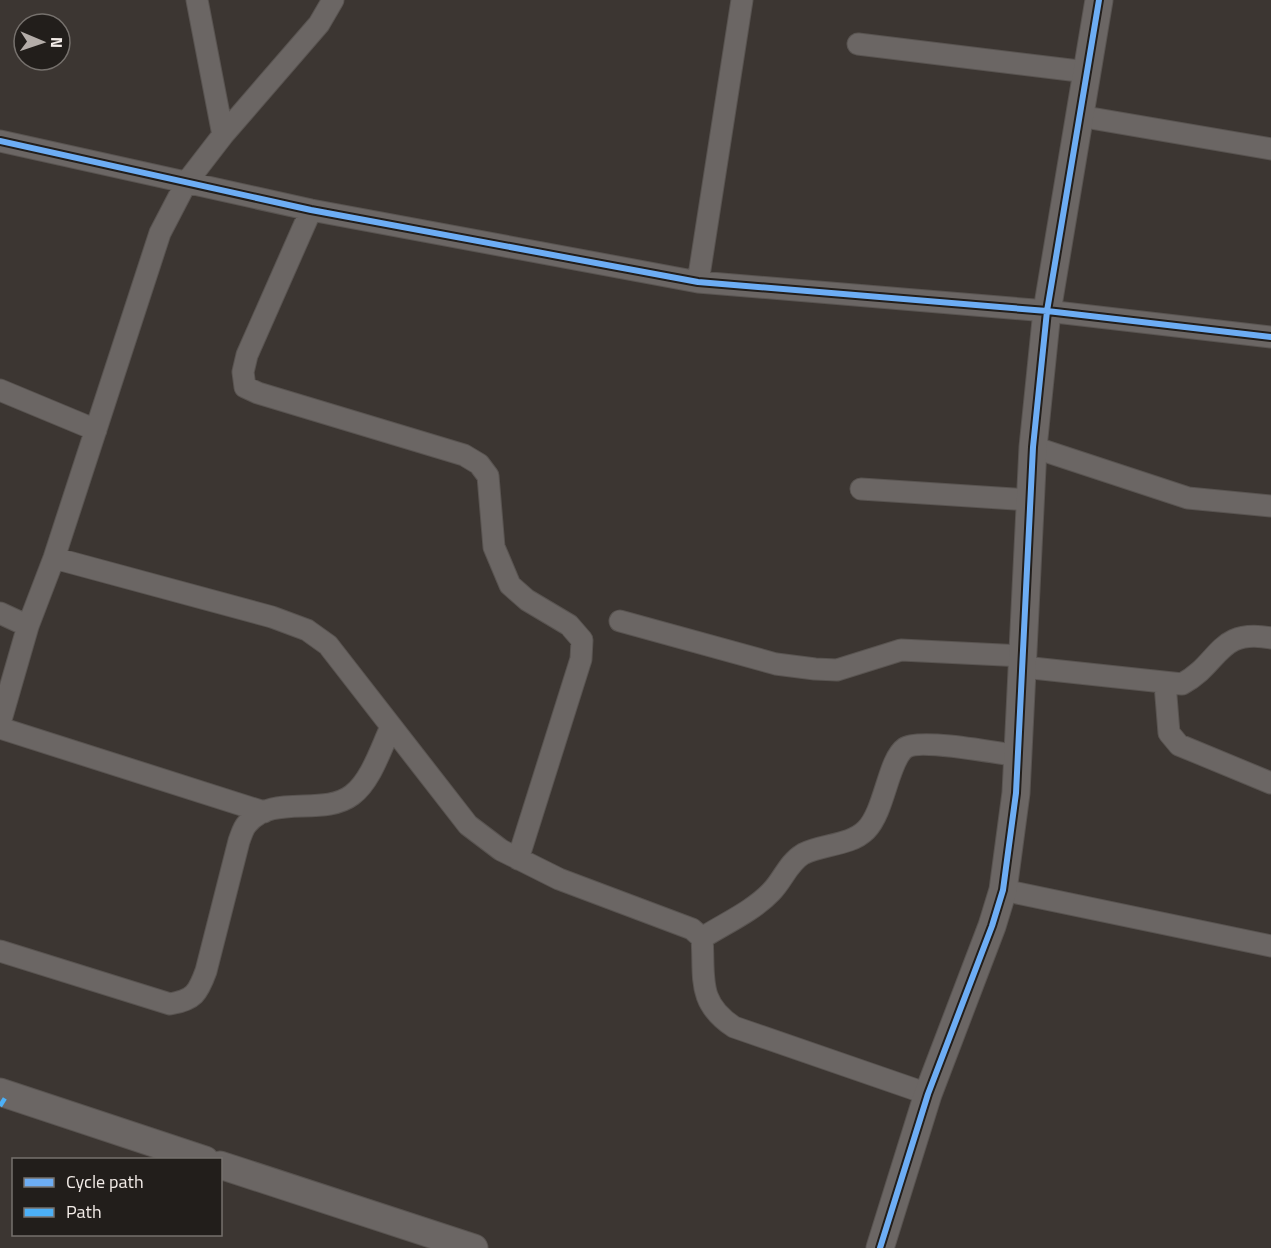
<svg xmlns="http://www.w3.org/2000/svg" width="1271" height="1248" font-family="'Titillium Web',sans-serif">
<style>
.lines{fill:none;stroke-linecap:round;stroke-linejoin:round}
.minor-casing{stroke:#595451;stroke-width:23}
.tertiary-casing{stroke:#595451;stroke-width:29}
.minor{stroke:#6b6664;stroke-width:21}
.tertiary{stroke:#6b6664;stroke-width:27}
.quiet{stroke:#4cb0f7;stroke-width:4.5;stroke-dasharray:9 4.5;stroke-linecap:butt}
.cycleway-casing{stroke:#221e1b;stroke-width:10}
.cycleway{stroke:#6dadf4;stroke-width:6}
</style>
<rect width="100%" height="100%" fill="#3c3632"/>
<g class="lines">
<g class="minor-casing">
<path id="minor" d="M197,0l26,135
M858,44l229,28
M1079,116l192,33
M0,141l311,69 387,72 349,29 224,26
M311,210l-64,145 -4,17 2,15 13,6 206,62 15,9 9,12 6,71 16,38 17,15 42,25 13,15 -1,19 -63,200
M698,282l44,-282
M0,390l96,40
M1033,447l155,51 83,8
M861,489l170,11
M54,558l218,59 35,13 21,15 140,180 33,25 58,29 133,50 10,9c3,39 -6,64 32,89l194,67
M0,613l28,13
M620,621l156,43 39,5 22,1 64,-20 122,6
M1023,667l159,17c39,-21 35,-56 89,-46
M1165,684l4,49 10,12 92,38
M0,723l28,-97 26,-68 106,-325 26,-50 37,-48 96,-111 14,-24
M0,728l264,84
M1003,890l268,56
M702,938c22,-14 51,-27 69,-46 12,-12 17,-29 32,-38 19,-10 47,-8 63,-24 19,-19 22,-70 39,-82 14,-10 93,5 113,8
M0,951l170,53c24,-4 28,-11 36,-33l33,-130c2,-5 4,-13 8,-17 25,-31 76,-7 105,-29 19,-14 29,-47 39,-68"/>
</g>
<g class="tertiary-casing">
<path id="tertiary" d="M0,1092l205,68
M220,1165l254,83
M880,1248l48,-154 64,-168 11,-36 13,-97 17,-346 14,-136 52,-311"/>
</g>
<use href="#minor" class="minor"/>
<use href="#tertiary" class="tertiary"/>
<path class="quiet" d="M0,1106l7,-11"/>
<g class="cycleway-casing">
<path id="cycleway" d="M0,141l311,69 387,72 349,29 224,26
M880,1248l48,-154 64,-168 11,-36 13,-97 17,-346 14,-136 52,-311"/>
</g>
<use href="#cycleway" class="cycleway"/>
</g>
<rect x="12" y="1158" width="210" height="78" fill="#221e1b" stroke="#76716d" stroke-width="1.5"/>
<rect x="24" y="1178" width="30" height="9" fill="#6dadf4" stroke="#76716d" stroke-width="1.5"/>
<text x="66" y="1188" font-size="18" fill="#f4ede9">Cycle path</text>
<rect x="24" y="1208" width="30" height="9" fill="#4cb0f7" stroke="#76716d" stroke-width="1.5"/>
<text x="66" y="1218" font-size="18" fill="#f4ede9">Path</text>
<g transform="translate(42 42) rotate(92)"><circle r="28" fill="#221e1b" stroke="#76716d" stroke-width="1.5"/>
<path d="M0-4.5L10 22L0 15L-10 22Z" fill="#b4ada9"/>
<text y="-9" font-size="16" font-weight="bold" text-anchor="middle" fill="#f4ede9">N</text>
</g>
</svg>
